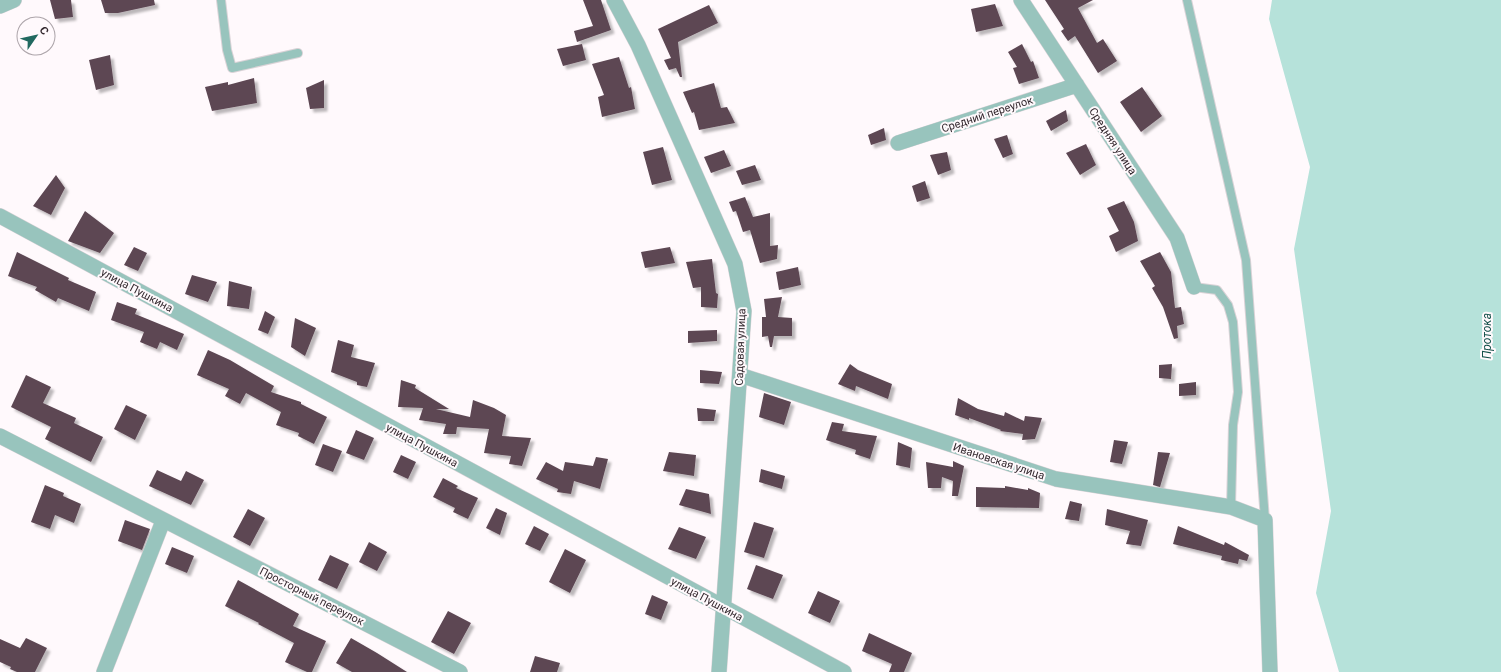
<svg xmlns="http://www.w3.org/2000/svg" width="1501" height="672" font-family="Roboto,sans-serif">
<style>
.water{fill:#b6e2da}
.building{fill:#5d4753;filter:url(#shadow)}
.lines{fill:none;stroke-linecap:round;stroke-linejoin:round}
.service-casing{stroke:#dad3d7;stroke-width:10}
.minor-casing{stroke:#dad3d7;stroke-width:16}
.service{stroke:#98c4bd;stroke-width:8}
.minor{stroke:#98c4bd;stroke-width:15}
.labels{text-anchor:middle;stroke-width:4;stroke-linejoin:round;paint-order:stroke}
.street-label{font-size:11px;fill:#33282e;stroke:#fff9fc}
.water-label{font-size:12px;font-style:italic;fill:#15514a;stroke:#fff9fc}
</style>
<defs>
<filter id="shadow"><feDropShadow dx="3.5" dy="3.5" stdDeviation="1" flood-color="#0004"/></filter>
</defs>
<rect width="100%" height="100%" fill="#fff9fc"/>
<path class="water" d="M1272,0h229v672h-162l-23,-79 15,-82 -37,-262 16,-82 -41,-148z"/>
<path class="building" d="M50,0h21l2,17 -18,2z
M101,0h53l1,5 -37,8h-13z
M583,0h18l10,30 -34,12 -3,-11 19,-5z
M1045,0h48l-15,8 19,35 6,-4 14,22 -19,12 -23,-37 -7,5 -7,-10 3,-2z
M995,4l8,22 -27,6 -5,-23z
M709,5l9,18 -40,19 4,35h-2l-4,-9 -7,2 -5,-10 7,-2 -13,-29z
M582,44l4,16 -23,6 -6,-17z
M1022,44l9,18 2,-1 6,17 -20,6 -6,-16 4,-1 -9,-15z
M110,55l4,30 -18,5 -7,-30z
M619,57l10,31 2,-1 4,22 -33,8 -4,-20 6,-2 -12,-31z
M254,78l3,25 -45,8 -7,-24 23,-5v3z
M324,80v28l-14,1 -4,-21z
M714,83l7,25 6,-1 8,16 -36,7 -5,-18 -2,1 -9,-21z
M1142,87l20,29 -21,16 -21,-30z
M1066,110l2,11 -17,10 -5,-10z
M884,128l2,12 -15,5 -3,-10z
M1007,135l6,19 -10,4 -9,-19z
M1086,144l10,21 -16,10 -14,-22z
M663,147l9,33 -20,5 -9,-33z
M724,150l7,16 -20,7 -7,-16z
M947,152l4,18 -13,5 -8,-20z
M755,165l6,15 -19,5 -6,-14z
M56,175l9,13 -14,27 -18,-9z
M925,181l5,17 -13,4 -5,-16z
M745,197l8,20 17,-4v33l8,-1 -1,14 -17,4 -10,-33 -7,2 -7,-21 -3,1 -4,-10z
M1124,201l10,21 4,19 -22,11 -7,-16 10,-5 -12,-23z
M85,211l29,22 -14,20 -32,-12z
M134,247l13,6 -9,18 -14,-6z
M670,247l5,16 -30,5 -4,-16z
M17,252l52,26 -1,2 28,12 -7,19 -31,-13 -2,4 -21,-12 2,-3 -29,-11z
M1160,252l11,20 4,36 6,-1 3,17 -7,2 1,12 -4,1 -11,-32 -11,-19 3,-2 -15,-25z
M712,259l4,34 2,1 -1,14 -16,-1v-20l-8,1 -7,-26z
M798,267l3,18 -22,5 -3,-18z
M192,275l25,7 -9,20 -23,-8z
M229,281l23,6 -3,22 -22,-3z
M782,297l-4,20 14,1v18h-18l-2,11h-2l-2,-11 -6,1v-20h4l-2,-18z
M117,302l20,7 -2,5 49,20 -7,16 -17,-8 -3,7 -17,-7 4,-10 -33,-12z
M265,311l10,6 -7,17 -10,-4z
M295,318l21,10 -11,28 -14,-9z
M717,330v11l-29,2v-12z
M338,340l16,5 -3,12 24,6 -8,24 -10,-2v-3l-26,-10z
M208,350l22,10 44,26 -3,6 30,10v2l26,13 -13,27 -16,-8 1,-3 -23,-8 5,-13 -35,-19 -6,11 -15,-8 4,-7 -32,-14z
M850,364l8,6 34,14 -4,15 -32,-13 -1,5 -17,-7z
M1172,364l-1,15 -12,-1v-13z
M700,370l22,2 -3,12 -19,-1z
M26,375l25,12 -8,16 33,15 -2,5 29,14 -12,25 -46,-23 6,-12 -40,-20z
M401,380l15,5 -1,3 34,21h-13l34,8 3,-17 21,8 12,7 -4,21 29,2 -9,28 -13,-2 2,-8 -27,-3 5,-24 -32,-2 -1,7h-13l3,-10 -27,-4 4,-12 -25,-1z
M1196,382v13l-17,1v-12z
M764,393l27,9 -7,23 -25,-8z
M958,398l20,11 26,7 1,-4 19,9 1,-5 17,2 -7,21 -13,1 1,-6 -23,-3 1,-1 -32,-12v2l-14,-5z
M126,405l21,10 -12,25 -21,-11z
M697,408l19,2 -2,11h-16z
M832,422l12,2 -2,7 35,5 -7,23 -15,-5 1,-4 -30,-10z
M356,430l18,8 -10,22 -18,-7z
M1114,440l14,2 -6,22 -12,-2z
M898,442l14,6 -2,20 -14,-3z
M323,444l19,7 -9,21 -18,-7z
M669,452l27,3 -2,21 -31,-5z
M1158,452l12,1 -10,34 -7,-2z
M401,455l15,7 -8,17 -15,-7z
M596,457l12,2 -8,30 -26,-8 -3,13 -14,-2 1,-3 -22,-10 10,-17 17,9 2,-9 28,4z
M953,461l11,5 -6,30h-6l1,-15 -11,-4 -1,11h-13l-2,-26 27,5z
M761,469l24,7 -3,13 -23,-7z
M157,470l24,11 5,-10 18,9 -13,25 -42,-19z
M443,478l15,8 -2,2 22,10 -10,21 -15,-7 2,-4 -22,-11z
M45,485l19,8 -1,3 18,8 -7,19 -19,-8 -5,14 -19,-7z
M1005,486l23,4v-2l12,5 -1,15 -63,-1v-20l29,1z
M686,489l23,5 2,20 -32,-9z
M1070,501l12,3 -3,17 -14,-2z
M496,508l11,5 -7,22 -14,-7z
M248,509l17,9 -15,28 -17,-9z
M1107,509l41,11 -7,26 -15,-2 4,-13 -25,-6z
M125,520l25,9 -8,21 -24,-9z
M754,522l20,6 -10,30 -20,-6z
M534,526l15,8 -9,17 -15,-7z
M1178,526l46,19 1,-3 24,13 -2,6 -8,-2 -1,5 -17,-4 1,-4 -49,-12z
M679,527l27,10 -10,22 -28,-10z
M369,542l18,10 -10,19 -18,-9z
M172,547l22,9 -7,17 -22,-9z
M565,549l21,11 -16,33 -21,-11z
M330,555l19,9 -12,25 -19,-9z
M756,565l27,10 -10,24 -26,-10z
M238,580l61,34 -6,12 33,15 -14,31h-5l-22,-10 9,-19 -36,-19 1,-1 -34,-17z
M818,591l22,10 -10,22 -22,-10z
M652,595l16,7 -7,18 -16,-6z
M448,611l23,12 -17,31 -23,-12z
M869,633l43,20 -8,19h-15l3,-8 -30,-13z
M26,638l21,10 -12,24h-18l-7,-3 1,-2 -11,-5v-23l20,9z
M351,638l26,15 30,19h-55l-16,-9z
M535,656l25,7 -3,9h-27z"/>
<g class="lines">
<g class="service-casing">
<path id="service" d="M221,0l6,50 5,18 66,-15
M1187,0l59,260 19,260
M1194,287l23,3 11,15 5,17 5,70 -5,33 -2,82"/>
</g>
<g class="minor-casing">
<path id="minor" d="M614,0l24,45 97,219 9,47 -25,361
M1021,0l156,238 17,49
M0,6l14,-6
M898,143l179,-58
M0,216l844,456
M740,375l316,104 175,28 34,13 5,152
M0,436l460,236
M104,672l59,-151"/>
</g>
<use href="#service" class="service"/>
<use href="#minor" class="minor"/>
</g>
<g class="labels">
<g class="street-label">
<text transform="translate(987 114) rotate(-18)" y="4">Средний переулок</text>
<text transform="translate(1113 141) rotate(57)" y="4">Средняя улица</text>
<text transform="translate(137 290) rotate(28)" y="4">улица Пушкина</text>
<text transform="translate(740 347) rotate(-88)" y="4">Садовая улица</text>
<text transform="translate(422 445) rotate(28)" y="4">улица Пушкина</text>
<text transform="translate(999 461) rotate(18)" y="4">Ивановская улица</text>
<text transform="translate(312 596) rotate(27)" y="4">Просторный переулок</text>
<text transform="translate(707 599) rotate(28)" y="4">улица Пушкина</text>
</g>
<g class="water-label">
<text transform="translate(1487 336) rotate(-90)" y="4">Протока</text>
</g>
</g>
<g transform="translate(36 36) rotate(56)"><circle r="19" fill="#fff9fc" stroke="#ada5aa"/>
<path d="M0-3L7 15L0 10L-7 15Z" fill="#216960"/>
<text y="-6" font-size="11" font-weight="bold" text-anchor="middle" fill="#33282e">С</text>
</g>
</svg>
